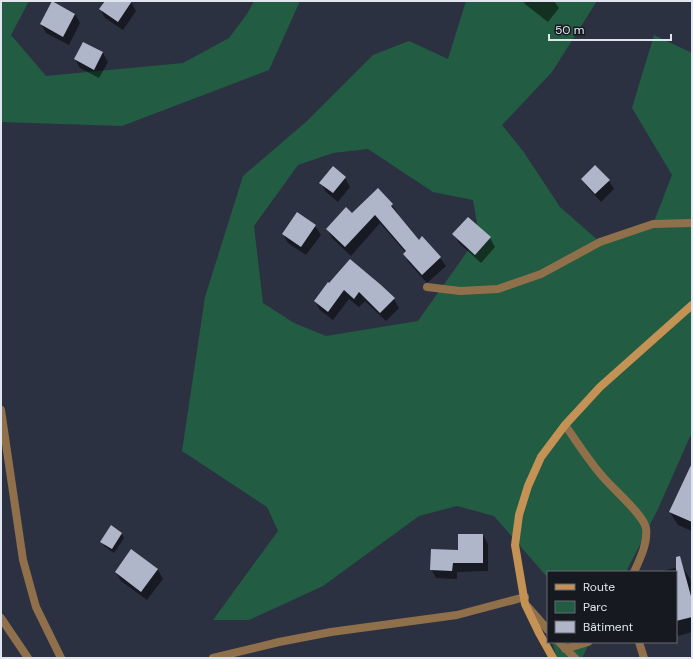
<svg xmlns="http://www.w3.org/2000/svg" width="693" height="659" font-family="'DM Sans',sans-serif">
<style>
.green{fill:#225c43;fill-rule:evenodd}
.shadow{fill:#0007}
.building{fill:#afb6ca}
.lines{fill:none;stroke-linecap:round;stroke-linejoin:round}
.minor{stroke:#90704b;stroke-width:8}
.secondary{stroke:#c59255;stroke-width:8}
</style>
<rect width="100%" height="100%" fill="#2c3141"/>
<path class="green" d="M1,1h28l-18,34 35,41 137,-13 46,-25 18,-24 7,-13h46l-31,69 -147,56 -121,-4z
M466,1h131l-45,71 -50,53 21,26 37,56 40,35 53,-18 19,-49 -40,-67 22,-73 38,18v379l-34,77 -32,63h-78v6l-54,-62 -37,-10 -38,10 -96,70 -74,34h-36l65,-89 -11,-24 -85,-56 23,-154 38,-121 64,-55 66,-66 36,-14 39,18zM368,149l65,43 40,8 6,35 -61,86 -92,15 -32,-13 -31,-20 -9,-77 44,-61 35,-12z
M552,642h38l-8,16h-29l2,-6z"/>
<path class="shadow" d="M106,1h23l2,1 5,9 -13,19 -18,-12 -5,-9z
M523,1h31l5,7 -11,14 -23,-18z
M75,14l5,9 -11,22 -23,-12 -5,-9z
M84,43l19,10 5,9 -9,16 -19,-10 -5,-9z
M345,178l5,9 -12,15 -12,-10 -5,-9z
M582,179l27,2 5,8 -13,13 -13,-14z
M378,189l14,16 6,9 -1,1 22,26 3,-3 18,20 6,8 -19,17 -18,-20 -5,-9 2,-1 -26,-30 -29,33 -19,-18 -5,-9 25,-15z
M468,218l22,20 5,9 -14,16 -22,-20 -5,-9z
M315,226l6,9 -15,20 -18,-12 -5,-9z
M328,284l66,15 5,9 -13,13 -21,-20 -6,6 -10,-8 -16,21 -13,-10 -5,-9z
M692,465v66l-14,-6 -8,-13z
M111,527l11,7 2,4 -10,15 -10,-7 -2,-4z
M483,535l5,9v27l-31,1v7l-21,-1 -5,-9z
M132,551l26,19 5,9 -16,21 -26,-19 -5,-9z
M682,566l8,13 2,8v45l-14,4 -2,-3v-61h-17z"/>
<path class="building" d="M52,1l23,13 -12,23 -23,-13z
M105,1h27l-14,21 -19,-13z
M83,42l20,10 -9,18 -20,-11z
M595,165l15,15 -15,14 -14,-15z
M333,166l13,11 -13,16 -14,-10z
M378,188l15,16 -2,2 28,34 3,-4 19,21 -19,18 -19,-21 3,-3 -31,-36 -30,32 -19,-18 20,-22 6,6z
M297,212l19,13 -15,22 -19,-13z
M468,217l23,20 -16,18 -23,-21z
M350,259l31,26 14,13 -15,15 -21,-21 -5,7 -10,-9 -16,22 -14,-11 14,-19 1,1z
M692,463v59l-23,-10z
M111,525l11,8 -10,16 -12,-7z
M458,534h25v29h-30l-1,8 -22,-1 1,-21 27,1z
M131,549l27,20 -17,23 -26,-20z
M680,556l12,44v17l-16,4v-64z"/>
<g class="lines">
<path class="minor" d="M427,287l33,4 38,-2 43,-15 59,-32 53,-18 39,-1
M1,410l22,150 13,47 25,51
M565,425c12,17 24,36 38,52 10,12 40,37 43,51 2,15 -6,31 -12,44
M527,606l21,24
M1,618l27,40
M559,642l16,16
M639,642l5,16
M565,649l23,-7
M213,658l66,-16 52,-10 126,-17 68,-18"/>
<path class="secondary" d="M553,658l-14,-25 -14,-29 -10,-59 4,-30 9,-29 13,-29 24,-32 35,-38 92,-82"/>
</g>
<rect width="693" height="659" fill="none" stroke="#e1e5ef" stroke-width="4"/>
<rect x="547" y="571" width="130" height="72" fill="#171920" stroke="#686b73"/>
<rect x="555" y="584" width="20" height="6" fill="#c59255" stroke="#686b73"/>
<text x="583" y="591" font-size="12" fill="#e1e5ef">Route</text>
<rect x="555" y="601" width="20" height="12" fill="#225c43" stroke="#686b73"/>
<text x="583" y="611" font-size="12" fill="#e1e5ef">Parc</text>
<rect x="555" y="621" width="20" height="12" fill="#afb6ca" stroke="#686b73"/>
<text x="583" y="631" font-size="12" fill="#e1e5ef">Bâtiment</text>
<path d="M549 34v6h122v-6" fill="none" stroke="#e1e5ef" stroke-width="2"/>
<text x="555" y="34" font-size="12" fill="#e1e5ef" stroke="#171920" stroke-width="3" paint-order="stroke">50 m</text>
</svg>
